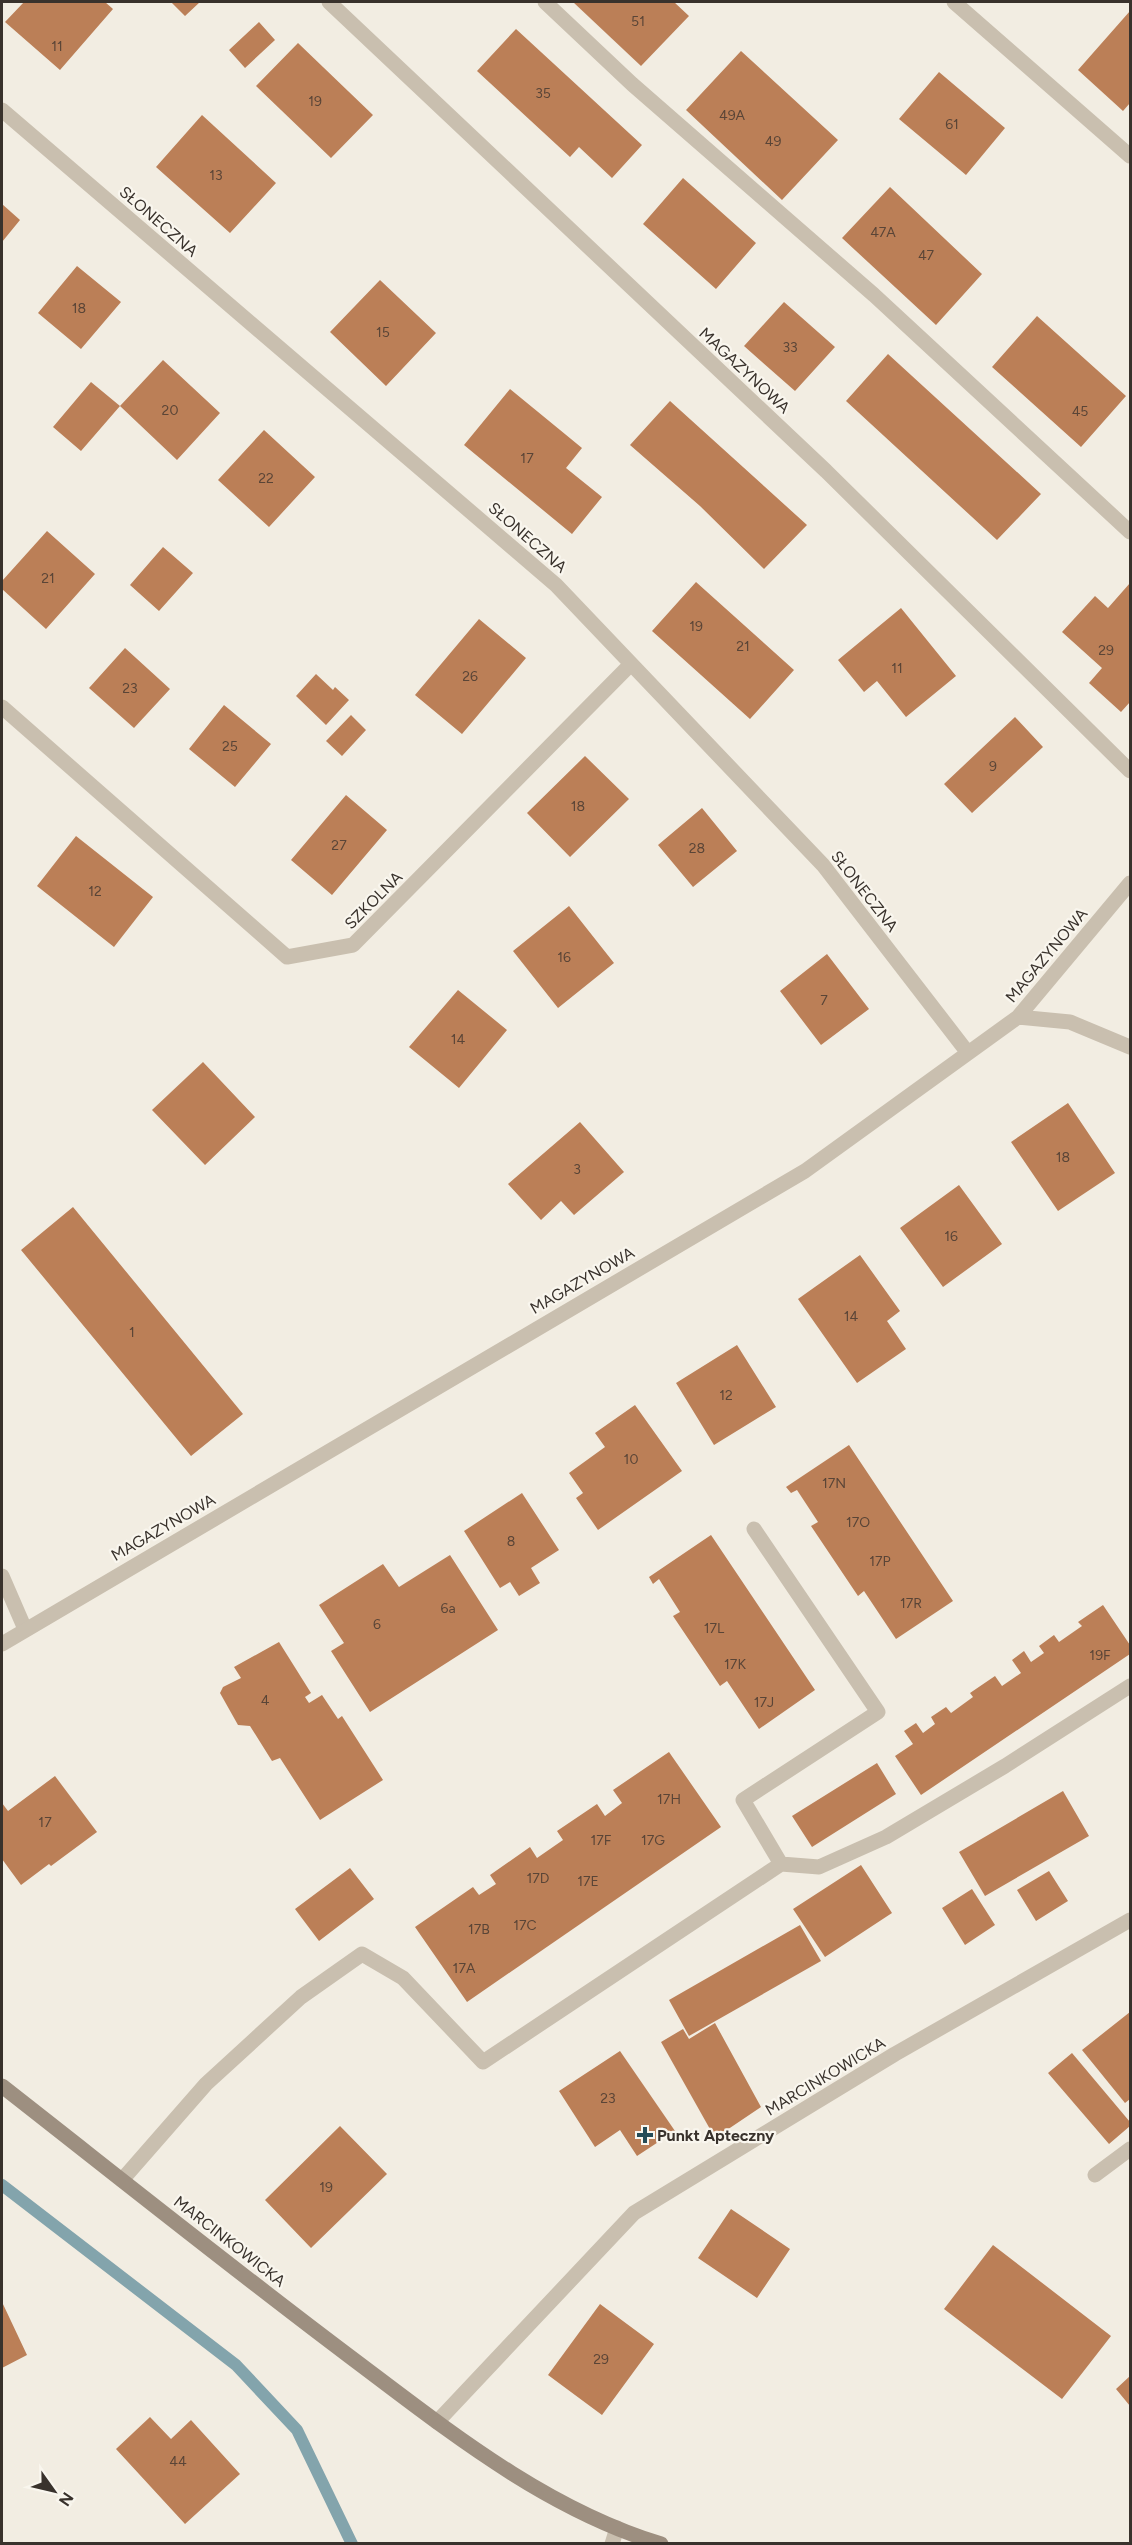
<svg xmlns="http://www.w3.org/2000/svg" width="1132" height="2545" font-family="Figtree,sans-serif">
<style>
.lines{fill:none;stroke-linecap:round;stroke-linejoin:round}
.stream{stroke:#83a4ac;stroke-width:12}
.building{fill:#bb7f57}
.lane{stroke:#c9bfaf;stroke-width:15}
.street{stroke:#c9bfaf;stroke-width:15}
.secondary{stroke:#9d8f80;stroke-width:15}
.poi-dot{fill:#254c57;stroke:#f9f6ee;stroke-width:2}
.labels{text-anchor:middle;stroke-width:4.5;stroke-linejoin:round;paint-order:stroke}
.number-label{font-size:14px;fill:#5a4537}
.street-label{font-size:16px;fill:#39322c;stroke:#f9f6ee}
.poi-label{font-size:16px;font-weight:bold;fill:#39322c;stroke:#f9f6ee;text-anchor:start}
</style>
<rect width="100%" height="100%" fill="#f2ede2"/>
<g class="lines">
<path class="stream" d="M2,2185l234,180 61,65 55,114"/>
</g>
<path class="building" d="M24,2h81l8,7 -53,61 -55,-48z
M171,2h29l-15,14z
M573,2h101l15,14 -48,50z
M1130,11v92l-7,8 -45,-41z
M259,22l16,18 -30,28 -16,-18z
M516,29l126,116 -30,33 -33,-31 -9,10 -93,-86z
M298,43l75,72 -42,43 -75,-72z
M741,51l97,89 -56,60 -96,-90z
M939,72l66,56 -39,47 -67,-56z
M202,115l74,68 -46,50 -74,-66z
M683,178l73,65 -40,46 -73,-65z
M890,187l92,87 -46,51 -94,-87z
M2,204l18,16 -18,22z
M77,266l44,36 -40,47 -43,-36z
M380,280l56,53 -50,53 -56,-54z
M784,302l51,45 -40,44 -51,-45z
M1037,316l89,80 -45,51 -89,-80z
M888,354l153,140 -44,46 -151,-139z
M163,360l57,53 -43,47 -57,-54z
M91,382l29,24 -39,45 -28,-24z
M510,389l72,59 -16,20 36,29 -30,37 -108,-89z
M670,401l137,124 -43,44 -64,-63 -70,-61z
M264,430l51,47 -46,50 -51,-47z
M47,531l48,43 -49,55 -44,-40v-8z
M163,547l30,26 -34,38 -29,-26z
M696,582l98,88 -44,49 -98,-88z
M1130,583v119l-9,10 -32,-29 13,-15 -40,-36 33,-36 13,12z
M901,608l55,68 -50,41 -29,-36 -13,11 -26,-32z
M479,619l47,39 -64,76 -47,-39z
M125,648l45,41 -36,39 -45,-40z
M316,674l17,16 2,-3 14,13 -23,25 -30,-29z
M224,705l47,39 -36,43 -46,-38z
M351,715l15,15 -24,26 -16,-15z
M1015,717l28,30 -71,66 -28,-29z
M585,756l44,43 -59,58 -43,-44z
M346,795l41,35 -55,65 -41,-35z
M702,808l35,43 -44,36 -35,-42z
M76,836l77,61 -39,50 -77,-61z
M569,906l45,57 -56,45 -45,-57z
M827,954l42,55 -48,36 -41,-54z
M458,990l49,40 -48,58 -50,-41z
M203,1062l52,55 -50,48 -53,-55z
M1068,1103l47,70 -57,38 -47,-69z
M580,1122l44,50 -50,43 -13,-14 -20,19 -33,-36z
M959,1185l43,59 -59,43 -43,-59z
M73,1207l170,207 -52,42 -170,-206z
M860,1255l40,56 -13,10 19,28 -49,34 -59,-84z
M737,1345l39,62 -62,38 -38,-62z
M635,1405l47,66 -84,59 -22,-32 7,-5 -14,-20 36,-26 -10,-14z
M849,1445l104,156 -57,38 -32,-48 -6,5 -47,-70 7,-4 -21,-32 -6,3 -5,-6z
M522,1493l37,57 -28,18 9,15 -21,13 -9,-14 -10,6 -36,-57z
M711,1535l104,155 -56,39 -32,-48 -7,5 -47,-70 7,-4 -21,-33 -6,5 -4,-7z
M450,1555l48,75 -128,82 -39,-61 13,-8 -25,-38 64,-41 16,23z
M1103,1605l27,40v9l-209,141 -26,-39 18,-12 -9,-13 12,-8 7,10 12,-9 -4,-7 15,-10 5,6 22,-16 -3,-4 25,-17 7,10 19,-13 -9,-13 12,-9 7,11 13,-9 -5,-7 15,-11 5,7 23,-16 -4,-4z
M279,1642l32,51 -6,4 4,6 13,-8 16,24 4,-3 41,64 -63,40 -40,-62 -8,3 -22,-35 -12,-1 -18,-32 3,-6 18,-9 -7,-11z
M669,1752l52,75 -254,175 -52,-75 58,-40 6,8 17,-11 -6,-9 40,-28 7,11 26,-18 -6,-9 40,-27 8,12 17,-13 -9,-13z
M877,1763l19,31 -84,53 -20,-31z
M55,1776l42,56 -46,34 -2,-2 -28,21 -19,-26v-56l6,8z
M1063,1791l26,45 -104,60 -26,-44z
M861,1865l31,48 -67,44 -32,-48z
M350,1868l24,31 -55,42 -24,-32z
M1049,1871l19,30 -32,20 -19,-31z
M972,1889l23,36 -30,20 -23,-37z
M800,1925l21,36 -132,75 -20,-36z
M1130,2012v87l-5,4 -43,-53z
M715,2023l46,84 -46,31 -54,-96 22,-13 6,10z
M620,2051l55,80 -38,25 -17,-26 -25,17 -36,-56z
M1072,2053l58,69v4l-21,18 -61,-71z
M340,2126l47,48 -76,74 -46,-48z
M731,2209l59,40 -33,49 -59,-40z
M993,2245l118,91 -49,63 -118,-90z
M2,2302l25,53 -25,13z
M600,2304l54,40 -52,71 -54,-40z
M1130,2376v30l-14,-17z
M150,2417l21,22 20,-19 49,54 -55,50 -69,-75z"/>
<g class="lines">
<path class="lane" d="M2,1576l23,53
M781,1864l38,3 67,-30 119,-71 125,-80
M122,2180l84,-96 95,-87 61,-43 41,24 80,84 298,-198 -38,-64 135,-88 -124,-183"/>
<path class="street" d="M329,2l497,469 304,300
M545,2l87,82 242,211 256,237
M954,2l176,154
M2,110l554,475 267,280 145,188
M2,707l285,250 66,-12 278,-281
M1018,1017l52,5 60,25
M2,1644l803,-473 213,-154 112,-134
M1095,2175l35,-26
M437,2422l197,-209 261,-159 235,-134
M612,2544l5,-16"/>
<path class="secondary" d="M2,2086c115,90 230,182 347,270 96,72 194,152 312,188"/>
</g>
<path class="poi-dot" d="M642 2126h6v6h6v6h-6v6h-6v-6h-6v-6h6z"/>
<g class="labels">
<g class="number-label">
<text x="638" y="26">51</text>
<text x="57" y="51">11</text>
<text x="543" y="98">35</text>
<text x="315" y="106">19</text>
<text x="732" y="120">49A</text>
<text x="952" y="129">61</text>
<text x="773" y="146">49</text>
<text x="216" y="180">13</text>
<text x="883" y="237">47A</text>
<text x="926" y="260">47</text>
<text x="79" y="313">18</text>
<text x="383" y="337">15</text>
<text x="790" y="352">33</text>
<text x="170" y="415">20</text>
<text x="1080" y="416">45</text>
<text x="527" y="463">17</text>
<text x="266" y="483">22</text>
<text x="48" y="583">21</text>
<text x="696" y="631">19</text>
<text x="743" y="651">21</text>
<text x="1106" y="655">29</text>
<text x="897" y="673">11</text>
<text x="470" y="681">26</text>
<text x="130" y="693">23</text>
<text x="230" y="751">25</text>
<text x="993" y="771">9</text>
<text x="578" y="811">18</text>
<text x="339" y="850">27</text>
<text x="697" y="853">28</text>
<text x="95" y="896">12</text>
<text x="564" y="962">16</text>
<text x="824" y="1005">7</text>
<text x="458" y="1044">14</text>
<text x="1063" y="1162">18</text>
<text x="577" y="1174">3</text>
<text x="951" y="1241">16</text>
<text x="851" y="1321">14</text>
<text x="132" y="1337">1</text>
<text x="726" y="1400">12</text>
<text x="631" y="1464">10</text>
<text x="834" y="1488">17N</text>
<text x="858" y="1527">17O</text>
<text x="511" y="1546">8</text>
<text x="880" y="1566">17P</text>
<text x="911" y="1608">17R</text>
<text x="448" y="1613">6a</text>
<text x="377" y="1629">6</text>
<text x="714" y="1633">17L</text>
<text x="1100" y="1660">19F</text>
<text x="735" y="1669">17K</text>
<text x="265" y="1705">4</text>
<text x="764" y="1707">17J</text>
<text x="669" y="1804">17H</text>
<text x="45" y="1827">17</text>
<text x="601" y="1845">17F</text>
<text x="653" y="1845">17G</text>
<text x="538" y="1883">17D</text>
<text x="588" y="1886">17E</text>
<text x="525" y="1930">17C</text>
<text x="479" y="1934">17B</text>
<text x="464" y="1973">17A</text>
<text x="608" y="2103">23</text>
<text x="326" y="2192">19</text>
<text x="601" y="2364">29</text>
<text x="178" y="2466">44</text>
</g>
<g class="street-label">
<text transform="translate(159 221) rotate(41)" y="6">SŁONECZNA</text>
<text transform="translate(745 370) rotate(43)" y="6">MAGAZYNOWA</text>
<text transform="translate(528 537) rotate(41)" y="6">SŁONECZNA</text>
<text transform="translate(865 891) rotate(52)" y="6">SŁONECZNA</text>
<text transform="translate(373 900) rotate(-45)" y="6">SZKOLNA</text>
<text transform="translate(1046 955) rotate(-50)" y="6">MAGAZYNOWA</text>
<text transform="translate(582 1280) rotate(-30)" y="6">MAGAZYNOWA</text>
<text transform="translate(163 1527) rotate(-30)" y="6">MAGAZYNOWA</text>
<text transform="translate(825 2076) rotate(-31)" y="6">MARCINKOWICKA</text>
<text transform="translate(230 2241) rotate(38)" y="6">MARCINKOWICKA</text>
</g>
<g class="poi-label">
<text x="657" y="2141">Punkt Apteczny</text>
</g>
</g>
<rect width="1132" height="2545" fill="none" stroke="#39322c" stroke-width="6"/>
<g transform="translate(54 2491) rotate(124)" stroke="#f9f6ee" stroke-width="4.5" paint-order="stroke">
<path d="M0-4.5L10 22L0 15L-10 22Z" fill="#39322c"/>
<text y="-9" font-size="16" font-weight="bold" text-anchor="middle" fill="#39322c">N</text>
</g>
</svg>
